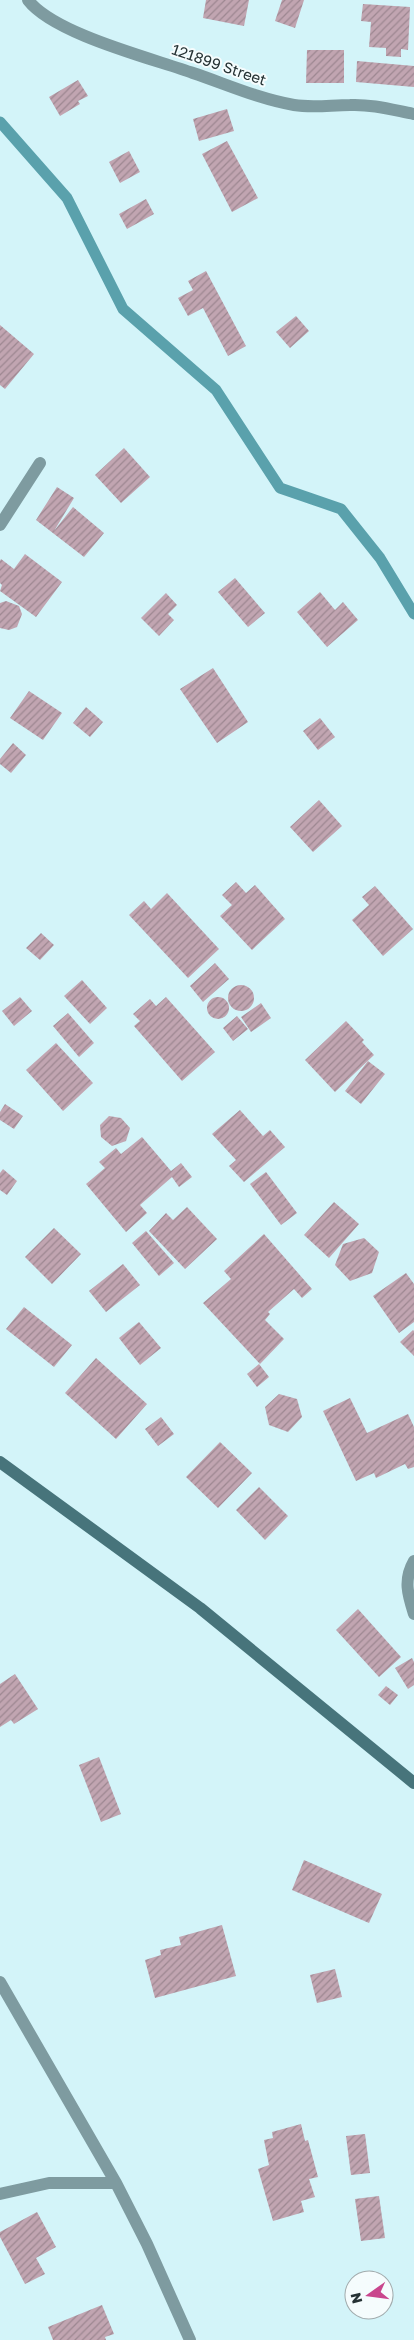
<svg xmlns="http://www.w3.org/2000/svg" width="414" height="2340" font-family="'Golos Text',sans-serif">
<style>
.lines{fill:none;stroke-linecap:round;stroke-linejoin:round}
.stream{stroke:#5aa1ac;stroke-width:11}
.building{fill:url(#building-hatch)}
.minor{stroke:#7e9ba0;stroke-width:12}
.secondary{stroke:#47747b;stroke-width:12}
.labels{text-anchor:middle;stroke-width:4;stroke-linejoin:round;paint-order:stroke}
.street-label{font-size:15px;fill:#253234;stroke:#f5fcfd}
</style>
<defs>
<pattern id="building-hatch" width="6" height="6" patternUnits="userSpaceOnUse" patternTransform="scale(1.25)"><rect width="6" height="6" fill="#c1a5b1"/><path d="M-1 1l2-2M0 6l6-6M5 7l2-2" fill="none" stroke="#9d8791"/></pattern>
</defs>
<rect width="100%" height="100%" fill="#d3f4f9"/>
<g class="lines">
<path class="stream" d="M0,122l67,76 56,111 93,81 64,98 61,21 39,49 34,56"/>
</g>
<path class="building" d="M206,0h43l-5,26 -41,-8z
M282,0h22l-9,28 -20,-7z
M363,4l47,3 -2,43 -7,-1v8l-15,-1v-8l-17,-1 2,-25 -10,-1z
M307,50h37v33h-38z
M357,61l57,5v21l-58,-5z
M78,80l10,16 -10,5 2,3 -20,12 -11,-19z
M227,109l7,22 -35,10 -6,-22z
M227,141l31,57 -26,14 -30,-58z
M129,151l11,21 -20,11 -11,-21z
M146,199l8,15 -27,15 -8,-15z
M206,271l40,75 -18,10 -25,-48 -15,8 -10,-18 15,-8 -5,-9z
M296,316l13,15 -19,17 -14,-16z
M0,325l34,29 -29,35 -5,-4z
M124,448l26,29 -29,26 -26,-28z
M57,487l17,11 -20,33 19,-24 31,26 -20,24 -48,-37z
M25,554l37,28 -26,35 -36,-26 2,-6 -2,-2v-22l1,-2 13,10z
M235,578l30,35 -17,14 -30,-35z
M320,592l15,18 8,-8 15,18 -31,27 -30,-35z
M166,593l11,12 -9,9 6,6 -15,16 -18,-18z
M6,601l13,5 3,8 -5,13 -8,3 -9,-2v-25z
M213,668l35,54 -31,21 -37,-54z
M29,691l33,22 -19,27 -33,-22z
M86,707l17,15 -13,15 -17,-14z
M320,718l15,19 -17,13 -15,-19z
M13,743l13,12 -15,18 -11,-9v-5z
M319,800l23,26 -29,26 -23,-25z
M236,882l10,11 9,-8 30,34 -33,31 -32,-34 12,-11 -10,-10z
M375,886l38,43 -30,27 -31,-36 17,-15 -7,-8z
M167,893l52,56 -31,29 -59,-63 15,-14 7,8z
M41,933l13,12 -14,15 -14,-12z
M215,963l14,16 -26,23 -13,-16z
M82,980l25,28 -17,16 -26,-28z
M228 998a13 13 0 1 1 26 0a13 13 0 1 1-26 0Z
M20,997l12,14 -18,15 -12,-15z
M166,997l49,55 -33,29 -48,-55 6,-5 -7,-7 17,-15 6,7z
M207 1008a11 11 0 1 1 22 0a11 11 0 1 1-22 0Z
M261,1003l10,15 -20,14 -10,-15z
M68,1013l26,30 -15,14 -26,-31z
M237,1016l11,13 -15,12 -10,-13z
M346,1021l18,19 -2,2 12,13 -39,37 -30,-32z
M56,1043l37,40 -30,28 -37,-41z
M368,1061l17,13 -24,30 -16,-13z
M5,1104l18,12 -9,13 -14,-9v-8z
M240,1110l23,26 7,-6 15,17 -41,35 -15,-16 7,-6 -24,-26z
M109,1116l12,2 9,10 -4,13 -14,5 -11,-9 -1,-12z
M142,1137l29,34 10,-8 11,14 -13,10 -7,-10 -32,28 7,8 -21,19 -40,-48 19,-16 -6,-6 17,-14 5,6z
M3,1169l14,12 -10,14 -7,-5v-17z
M266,1172l31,41 -16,12 -31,-41z
M334,1202l25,22 -30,34 -25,-23z
M187,1207l30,32 -32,30 -36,-38 17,-18 7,7z
M54,1228l27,26 -29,30 -27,-27z
M146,1231l28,32 -15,13 -27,-33z
M264,1234l48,55 -10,9 -8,-9 -26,23 2,2 -5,6 19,19 -24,25 -57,-61 28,-24 -7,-8z
M364,1238l15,14 -7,21 -22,8 -15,-16 8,-21z
M123,1264l17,21 -34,27 -17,-21z
M406,1273l8,11v38l-15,11 -26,-37z
M24,1307l48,38 -18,22 -48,-38z
M139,1322l22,26 -21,17 -21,-27z
M413,1330l1,1v25l-14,-14z
M96,1358l51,46 -31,35 -51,-46z
M259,1364l10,13 -12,10 -10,-13z
M279,1394l18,5 5,18 -14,15 -19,-7 -4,-18z
M350,1398l17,35 41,-19 6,13v40l-6,2 -3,-5 -29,14 -2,-5 -18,8 -33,-70z
M161,1417l13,17 -16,12 -13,-17z
M220,1442l32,31 -34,35 -32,-31z
M259,1487l29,29 -23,24 -29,-30z
M358,1609l43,48 -22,20 -43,-47z
M412,1658l2,4v23l-6,4 -13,-21z
M15,1674l23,35 -24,15 -3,-4 -11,7v-43z
M386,1686l12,9 -8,10 -12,-10z
M99,1757l22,57 -20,8 -22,-57z
M304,1860l78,34 -13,29 -77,-33z
M222,1925l14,51 -81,22 -10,-38 16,-5 -1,-5 21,-5 -2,-8z
M335,1969l7,28 -25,6 -7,-28z
M301,2124l4,17 3,-1 10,37 -9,2 6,18 -14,4 3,11 -31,9 -15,-52 11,-4 -5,-25 9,-2 -1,-6z
M365,2134l5,39 -19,2 -5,-39z
M379,2196l6,42 -24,3 -6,-42z
M37,2212l19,35 -20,11 9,16 -20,10 -25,-47v-5z
M102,2305l12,29 -9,3 1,3h-53l-5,-13z"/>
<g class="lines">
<path class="minor" d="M28,0c26,34 123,58 165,73 33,11 66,26 101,32 19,3 37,0 56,0 22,-1 43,5 64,9
M0,525l40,-62
M414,1561c-11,19 -6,34 0,53
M0,1982l116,201
M0,2194l49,-11h67l31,61 43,96"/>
<path class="secondary" d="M0,1462l200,146 214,175"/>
</g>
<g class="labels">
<g class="street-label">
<text transform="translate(219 65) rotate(19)" y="5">121899 Street</text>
</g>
</g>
<g transform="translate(369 2295) rotate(256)"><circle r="24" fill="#f5fcfd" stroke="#a2abad"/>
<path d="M0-4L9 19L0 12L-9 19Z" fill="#c9468d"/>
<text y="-8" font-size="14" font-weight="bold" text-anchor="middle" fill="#253234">N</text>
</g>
</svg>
